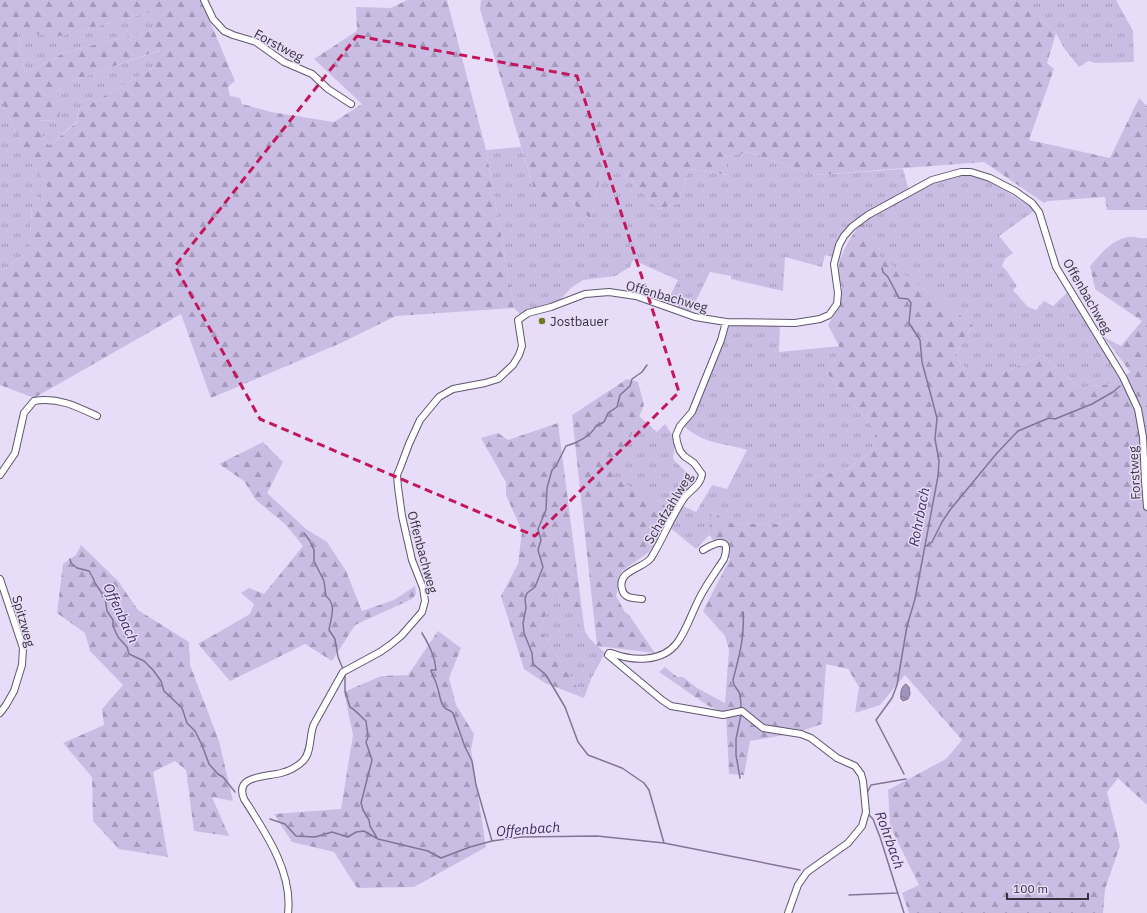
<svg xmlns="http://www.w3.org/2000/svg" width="1147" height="913" font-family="'IBM Plex Sans',sans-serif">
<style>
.grass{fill:url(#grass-tufts)}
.forest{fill:url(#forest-firs);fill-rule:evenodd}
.water{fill:url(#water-ripples);stroke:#817695}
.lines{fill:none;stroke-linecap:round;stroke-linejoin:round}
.stream{stroke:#817695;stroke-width:1.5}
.street-casing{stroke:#5f566d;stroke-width:8}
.street{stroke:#fff;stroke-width:6}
.marked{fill:none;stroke:#c2185b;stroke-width:3;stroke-dasharray:8 5;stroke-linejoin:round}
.poi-dot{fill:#76761c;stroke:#e7ddf8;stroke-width:1.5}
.labels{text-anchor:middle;stroke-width:3;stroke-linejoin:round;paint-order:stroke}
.street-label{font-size:13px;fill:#36323d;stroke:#e7ddf8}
.poi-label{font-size:13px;fill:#36323d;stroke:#e7ddf8;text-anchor:start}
.water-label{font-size:14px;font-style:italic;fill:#402a5e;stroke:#e7ddf8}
</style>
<defs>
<pattern id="grass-tufts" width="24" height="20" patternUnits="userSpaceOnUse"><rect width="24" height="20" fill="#cabde4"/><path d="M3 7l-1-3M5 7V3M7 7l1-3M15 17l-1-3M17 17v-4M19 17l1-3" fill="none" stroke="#a59aba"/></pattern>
<pattern id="forest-firs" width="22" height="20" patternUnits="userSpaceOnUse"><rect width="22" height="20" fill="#cabde4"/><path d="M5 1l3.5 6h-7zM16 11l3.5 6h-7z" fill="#a59aba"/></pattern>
<pattern id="water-ripples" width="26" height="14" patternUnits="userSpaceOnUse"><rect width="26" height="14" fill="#a193bb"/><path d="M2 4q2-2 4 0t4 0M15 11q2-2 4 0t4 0" fill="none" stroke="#847999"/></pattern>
</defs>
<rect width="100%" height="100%" fill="#e7ddf8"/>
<path class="grass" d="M1022,0h94l17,31 1,31 -38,1 -8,-2 -9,6 -15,-19 -8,-15 -31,-29z
M151,12l7,17 -92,23 -41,21 -8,-44 39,8z
M161,50l-8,18 -75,43 -1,10 -28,25 -15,-25 24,-1 -10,-22 21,-16z
M0,98l25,53 22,35 -15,20 -3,46 -28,19h-1z
M521,147l18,59 30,-6 22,19 11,-49 14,-7 42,46 21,-6 9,-34 40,6 -4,-18 25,-5 66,23 88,-6 6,22c-19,10 -51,24 -65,40 -6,8 -9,17 -11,26l-8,-2 -3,12 -37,-10 -2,34 -52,-12v-3l-21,-4 -19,39 -8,-2 -15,-9 10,-20 -45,-20 -3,7 -15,9 -32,4 -11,7 -14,15 -37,13 -7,-7 -28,-158z
M957,174c24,1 43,13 63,26 5,3 10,5 15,10l-36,26 14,17 -8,6 -3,7 4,4 11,16 -4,4 15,17 8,3 8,-9 9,5 15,-14 30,50 24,36 -9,6 -34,3 -36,-32 -43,19 -33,-4 -13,-15 19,-30 -94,-69 1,-6 -17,-27v-3l68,-37z
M729,324h51l-1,28 61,-6 1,4 -14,23 49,58 -5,20 -22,18 -36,8 -6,32 -30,15 -50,-1 -14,-12 -4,24 -13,14 -28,-23 13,-21 15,7 16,-27 15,4 20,-39c-25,-8 -43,-5 -64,-25z
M639,416l18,16 8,-8c10,14 11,18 8,35l22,22 -14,16 -8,15 -14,-11 -47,-23z
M556,588l34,51 15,14 -14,26 -7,19 -44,-69z"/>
<path class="forest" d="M0,0h201l34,81 -7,6 2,9 10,2 2,6 29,8 63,10 28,-18 -48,-45 43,-28 -1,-24 35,1 16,-8h40l39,150 28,158 -118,8 -55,27 -130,55 -30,-84 -147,84 -34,-13v-114h1l28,-19 3,-46 15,-20 -22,-35 -25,-53zM151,12l6,17 -91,23 -41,21 -8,-43 39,7zM160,50l-7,18 -75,43 -1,11 -28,24 -14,-25 23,-1 4,-16 -14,-6 21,-16z
M481,0h541l3,4 31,29 -9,30 7,6 -25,71 81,18 29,-60 8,8v104h-40l-2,-13 -57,4 -4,2 -60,-41 -169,13 -66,-23 -25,5 5,18 -41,-6 -9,34 -21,6 -42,-46 -14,7 -11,49 -22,-19 -10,12 -20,-6 -59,-197z
M863,223l17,27v6l93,69 -19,30 13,14 33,5 43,-19 36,32 34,-3 17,-12 -15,-21 -13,-15 19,10 21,-25 -47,-32 -5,-23c11,-12 21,-26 38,-29 6,-1 13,2 19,1v567l-29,-27 -11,14 13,54 -15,43 -2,24h-194l-7,-20 17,-8 -29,-59 -2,-36 58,-31 16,-19 -57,-65 -25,30 -25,8 4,-26 -11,-18 -22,-5 -4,60 -26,9 -46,8 -6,34 -15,-1 -3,-60 -19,-9 -48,-33 6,-5 12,10h6l14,11 28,15 4,-53 -4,-14 -22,-25 27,-52 -21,-24 3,-25 15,13 50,1 29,-15 7,-32 36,-8 22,-18 5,-20 -49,-58 14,-23 -13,-25 12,-20 2,-18 -4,-15 2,-13 8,-17 10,-15z
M627,379l11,3 6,23 -31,73 46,23 14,11 -24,40 -27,19 -6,25 9,16 4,3 26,38 -58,-7 -25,-231z
M558,423l27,210 -29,-45 -16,41 44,69 -39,-15 -21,-14 -23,-73 17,-32 4,-33 -16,-36v-13l-25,-44 17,-5 10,7z
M263,442l20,20 -16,31 39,36 21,13 19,29 16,40 32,-11 21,-14 1,8 -4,5 -57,26 -23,36 -27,-17 -75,37 -32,-37 52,-30 4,-10 -13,-11 8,-5 15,6 39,-48 -18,-22 -29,-24 -12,-19 -25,-17z
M81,545l37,36 20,29 51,32 1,23 29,76 14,60 -21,-4 17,39 -35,-5 -8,-61 -11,-9 -22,11 15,85 -49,-8 -26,-28 -1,-44 -29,-34 41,-18 -2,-16 21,-24 -33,-34 -5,-18 -28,-20 6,-49 13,-9z
M438,631l23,17 -12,30 7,27 18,29 -3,16 15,97 -72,40 -57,1 -23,-36 -42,-10 -18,-28 67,-5 12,-74 -9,-43 37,-16 27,-1z"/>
<path class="water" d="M906,684l3,3 1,7 -2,5 -5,2 -2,-2c-1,-4 0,-13 5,-15z"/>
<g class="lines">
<path class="stream" d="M882,268l1,4 5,5 11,21 9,1 3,4 -2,20 11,17 2,22 15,56 -2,21 4,22 -1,15 -23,123 -8,27 -10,59 -5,13 -16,22 28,54
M647,365l-5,7 -10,7 -2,7 -10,9 -3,12 -9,6 -4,9 -8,4c-5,10 -19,17 -30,20l-10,20 -4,4 -5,18 -1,22 -8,19 3,11 -3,10 5,17 -8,20 -8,6 -2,6 1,9 -3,15 1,10 8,20 1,11 13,11 19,32 13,35 10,13 34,13 22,15 5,7 15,53
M304,533l6,8 4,9v11l10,20 2,15c11,9 5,21 3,34l6,9 3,18 5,12
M926,546l6,-4 10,-20 8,-12 47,-57 21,-22 31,-13 6,1 37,-15 21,-12 7,-6
M70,559l1,4 6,5 12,3 4,7 2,5 10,15 2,13 6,9v6l5,11 9,10 2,7 15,7 9,9 8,11 3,10 18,17 5,15 8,8 7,14 7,19 9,10 5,3 12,15
M422,633c7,12 13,23 14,37h-5c1,6 5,10 6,16 3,7 2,16 8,22 2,2 5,2 8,5l12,34 7,14 4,24 16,56
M345,674v17l5,16c7,4 10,9 16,14l2,16 -2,5 6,18 -11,43 2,7 6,10 1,6 7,12
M741,709c0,-6 0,-12 -2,-17 -3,-5 -6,-6 -6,-12 6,-23 12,-44 10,-68
M740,778l-4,-23v-16l5,-24
M867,793l4,-8 35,-6
M868,814l5,5 7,18 24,76
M270,819l15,5 11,12 19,1 17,-5 16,5 8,-5 8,-1 14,8 50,12 13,7 29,-11 22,-6 30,-4 75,-1 67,7 136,27
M849,895l48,-2"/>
<g class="street-casing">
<path id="street" d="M204,0l9,19 11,12 9,4 23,7 28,20 28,12 16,15 23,15
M0,475l15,-22 9,-40 10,-12c24,-4 42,5 63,15
M703,550c12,-7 29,-15 21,9 -9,14 -19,27 -26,42 -7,14 -12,30 -21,42 -15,20 -45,18 -66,10h-2l-1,2 54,45 9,6 12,2 40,7 19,-4 21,17 38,6 10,4 26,20 18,8 6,8 2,7 3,31 -4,14 -14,17 -41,29 -9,13 -10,28
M0,579l23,69 -1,17 -8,26 -8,14 -6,8
M642,599c-8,-1 -18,0 -20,-10 -5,-19 21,-20 29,-31 12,-19 20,-41 33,-60 6,-8 17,-13 18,-24l-8,-11 -10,-7 -4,-5 -3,-9 -1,-7 4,-9 12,-14 29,-72 5,-18
M288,913c5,-41 -23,-81 -44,-114 -10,-24 22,-22 37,-26 8,-2 16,-6 22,-12 9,-9 6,-26 11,-37l29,-52 37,-20 10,-7 11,-9 21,-24 3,-11 -2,-13 -11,-28 -10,-44 -4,-29 -1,-12 3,-7 9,-24 11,-24 19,-23 14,-8 32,-6 13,-4 15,-14 6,-10 3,-9 -4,-26 10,-7 23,-6 34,-13 24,-2 27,4 59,21 31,5 69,1 25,-4 9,-4 8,-11 1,-11 -4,-29 5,-19 5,-9 8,-9 16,-12 64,-35 29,-8h10l19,6 25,13 17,12 7,9 17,55 67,110 15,32 5,28 2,44 2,26"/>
</g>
<use href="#street" class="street"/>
</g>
<path class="marked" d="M357,36l220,40 102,316 -144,144 -275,-117 -85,-153z"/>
<circle class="poi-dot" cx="542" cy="321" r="4"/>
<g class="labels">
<g class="street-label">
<text transform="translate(279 45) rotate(28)" y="5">Forstweg</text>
<text transform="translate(667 296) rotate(16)" y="5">Offenbachweg</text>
<text transform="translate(1088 296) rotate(60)" y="5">Offenbachweg</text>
<text transform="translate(1134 473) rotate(-93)" y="5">Forstweg</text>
<text transform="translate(668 508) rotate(-59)" y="5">Schafzahlweg</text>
<text transform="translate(423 552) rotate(75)" y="5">Offenbachweg</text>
<text transform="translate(24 621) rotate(74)" y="5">Spitzweg</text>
</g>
<g class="poi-label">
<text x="550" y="326">Jostbauer</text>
</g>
<g class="water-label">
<text transform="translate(919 517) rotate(-79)" y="5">Rohrbach</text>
<text transform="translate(121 613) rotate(65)" y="5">Offenbach</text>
<text transform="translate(528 829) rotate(-4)" y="5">Offenbach</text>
<text transform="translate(890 840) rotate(70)" y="5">Rohrbach</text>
</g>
</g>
<path d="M1007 893v6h81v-6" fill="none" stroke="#36323d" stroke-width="2"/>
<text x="1013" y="893" font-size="12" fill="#36323d" stroke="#e7ddf8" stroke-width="3" paint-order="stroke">100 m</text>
</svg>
